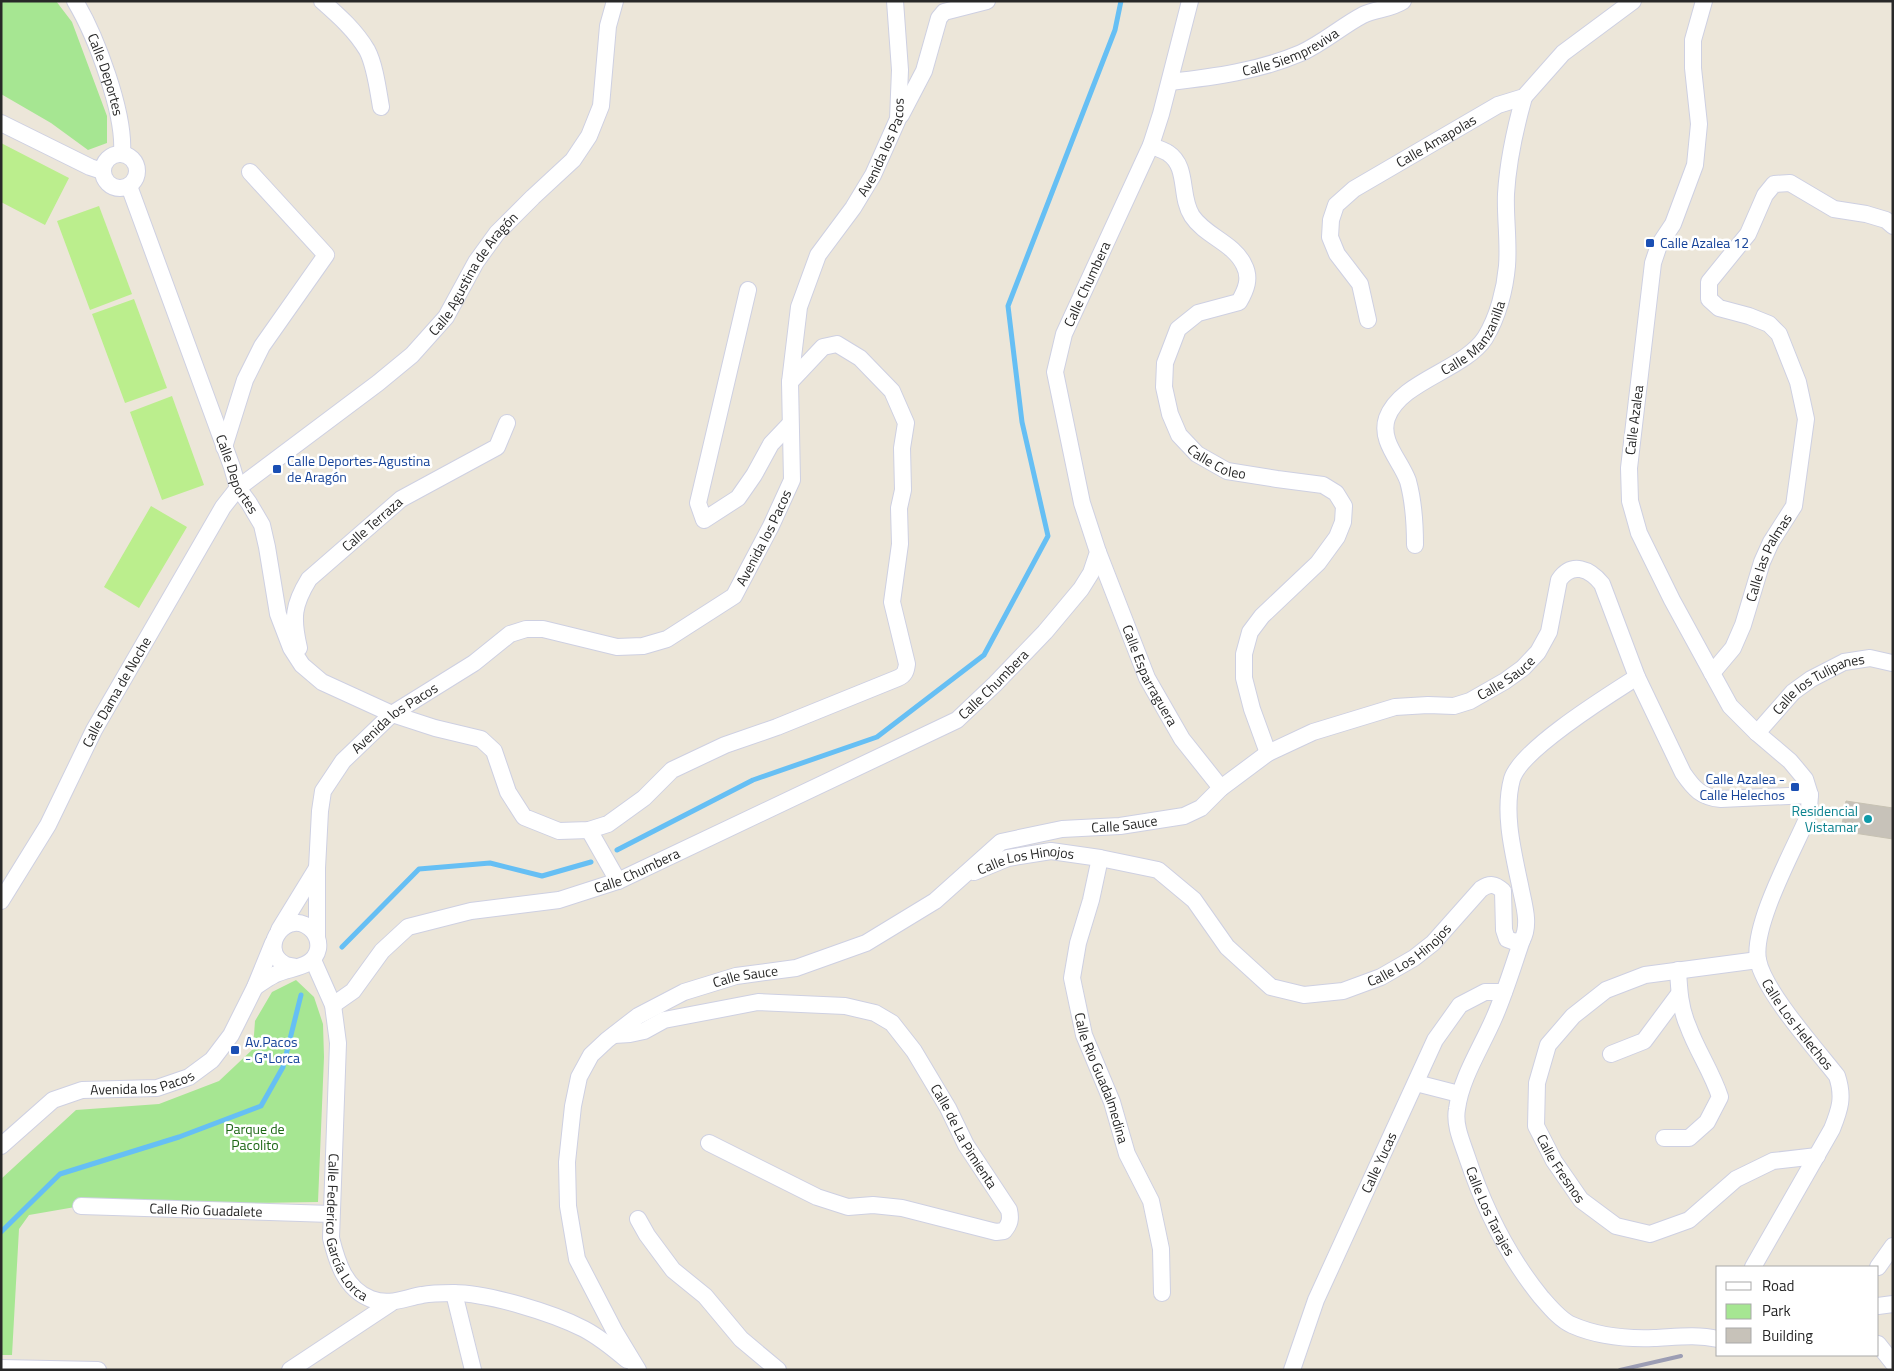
<svg xmlns="http://www.w3.org/2000/svg" width="1894" height="1371" font-family="'Titillium Web',sans-serif">
<style>
.green{fill:#a6e692}
.pitch{fill:#bbee8d}
.lines{fill:none;stroke-linecap:round;stroke-linejoin:round}
.stream{stroke:#66bff4;stroke-width:5}
.building{fill:#c7c2b9;stroke:#c7c2b3}
.street-casing{stroke:#ced0e2;stroke-width:18}
.street{stroke:#fff;stroke-width:16}
.rail{stroke:#9c9db4;stroke-width:4}
.transit-dot{fill:#1a4fb4;stroke:#fff;stroke-width:2}
.culture-dot{fill:#0f9aa8;stroke:#fff;stroke-width:2}
.labels{text-anchor:middle;stroke-width:5;stroke-linejoin:round;paint-order:stroke}
.street-label{font-size:14px;fill:#282828;stroke:#fff}
.transit-label{font-size:14px;fill:#164399;stroke:#fff;text-anchor:start}
.culture-label{font-size:14px;fill:#0d838f;stroke:#fff;text-anchor:end}
.park-label{font-size:14px;fill:#1e6816;stroke:#fff}
</style>
<rect width="100%" height="100%" fill="#ece6d9"/>
<path class="green" d="M1,1h55l16,21 35,94v27l-19,7 -37,-27 -50,-29z
M296,980l18,17 9,27 1,33 -6,145 -237,4 -52,9 -10,14 -7,126h-11v-176l75,-69 83,-6 60,-23 34,-32 2,-28 17,-29z"/>
<path class="pitch" d="M1,143l68,35 -24,47 -44,-23z
M99,206l33,88 -42,16 -33,-89z
M134,299l33,89 -42,15 -33,-89z
M172,396l32,89 -42,15 -32,-88z
M151,506l36,21 -48,81 -35,-21z"/>
<g class="lines">
<path class="stream" d="M617,850l136,-70 124,-43 107,-82 64,-119 -26,-114 -14,-116 107,-276 6,-29
M342,947l77,-78 71,-6 52,13 49,-14
M1,1232l59,-58 119,-37 82,-31 22,-39 18,-72"/>
</g>
<path class="building" d="M1846,801l47,7v31l-52,-8z"/>
<g class="lines">
<g class="street-casing">
<g id="street">
<path id="s1" d="M75,1c21,35 50,112 47,152"/>
<path d="M322,1c17,15 33,29 45,49 8,15 11,40 14,57"/>
<path id="s2" d="M1704,1l-11,39v28l6,56 -4,41 -22,59 -14,21 -6,18 -24,205 1,33 9,32 33,67 58,106 27,27 33,28 15,18 5,16 -1,14 -3,12c-14,32 -54,105 -48,139 6,31 57,88 79,116 7,21 3,33 -5,53l-79,138"/>
<path id="s3" d="M1170,82c44,-5 89,-11 131,-29 22,-10 41,-27 62,-38 13,-6 28,-6 40,-14"/>
<path d="M901,115l23,-44 15,-53 5,-6 43,-11"/>
<path d="M1,123l89,44 12,4"/>
<path id="s4" d="M1151,145c5,3 12,5 17,8 21,14 11,43 24,63 13,20 42,27 52,49 7,13 2,25 -5,37l-41,11 -20,16 -13,34 -1,24 6,27 9,21 18,19 30,17 50,8 46,6 13,8 8,13 -1,16 -6,15 -19,26 -56,53 -12,16 -6,22v24l8,31 16,44"/>
<circle cx="120" cy="171" r="17"/>
<path id="s5" d="M129,186l103,281 6,21 11,15 13,22 5,22 11,67 13,34 11,17 20,17 70,32 43,14 46,11 13,12 14,41 16,25 35,14 30,-1 19,-6 36,-26 28,-28 53,-25 52,-18 121,-49c7,-3 8,-7 9,-14l-15,-62 8,-58 -1,-36 4,-18 -1,-42 4,-25 -14,-32 -32,-33 -23,-14 -14,3 -33,35"/>
<path d="M748,290l-50,213 6,17 34,-22 16,-23 17,-31 19,-20"/>
<path id="s6" d="M1368,320l-8,-36 -23,-30 -7,-17 1,-17 5,-15 18,-16 144,-84 26,-8 39,-44 70,-52"/>
<path d="M224,447l21,-67 17,-34 64,-91 -76,-83"/>
<path id="s7" d="M1415,545c0,-22 -1,-42 -7,-64 -7,-20 -29,-40 -21,-63 13,-37 77,-48 98,-80 13,-21 20,-49 22,-72 2,-24 -2,-49 -1,-72 2,-34 9,-65 18,-97"/>
<path id="s8" d="M1098,552l49,126 35,61 39,49"/>
<path id="s9" d="M299,648c-7,-30 -6,-43 10,-69l92,-80 96,-52 10,-24"/>
<path id="s10" d="M1712,673l21,-25 10,-23 19,-63 9,-20 23,-36 12,-87 -8,-37 -19,-48 -10,-10 -20,-8 -30,-8 -10,-9v-17l39,-48 17,-39 9,-11 16,-1 44,26 32,5 20,6 7,6"/>
<path id="s11" d="M1757,733l36,-41 18,-13 33,-17 26,-4 22,5"/>
<path d="M589,830l29,51"/>
<path id="s12" d="M1100,858l-9,42 -13,43 -6,35 12,57 28,67 15,52 24,47 10,48 1,44"/>
<path id="s13" d="M974,872l34,-14 43,-7 49,7 58,12 36,30 33,47 44,40 33,8 39,-4 38,-14 33,-19 19,-15 48,-54c9,-6 14,-5 22,2l1,39 3,9 8,3 7,-2c9,-16 1,-38 -2,-55 -7,-33 -17,-73 -8,-106 9,-30 97,-84 125,-102"/>
<path id="s14" d="M1,901l47,-76 46,-95 129,-223 15,-19 140,-105 34,-28 34,-38 30,-55 21,-29 36,-36 40,-37 16,-24 12,-30 7,-80 7,-25"/>
<path d="M279,930l38,-62"/>
<path id="s15" d="M317,936v-68l3,-57 3,-20 20,-30 49,-47 82,-51 36,-29 16,-5h17l74,18 26,-1 24,-7 67,-43 37,-70 21,-46 -2,-98 9,-75 19,-52 35,-47 20,-33 25,-56 2,-49 -5,-69"/>
<path id="s16" d="M1522,940c-9,26 -17,53 -28,78 -13,30 -33,60 -37,91 -3,16 5,33 10,48 17,51 40,98 74,140 8,9 19,23 31,28 25,11 55,14 82,13 22,-1 42,-4 64,1"/>
<path id="s17" d="M313,960l20,45 5,38 -7,195c6,24 14,51 40,61 19,7 33,-1 51,-4 10,-2 21,-2 31,-2 35,0 100,20 131,36 15,8 30,20 43,31"/>
<path id="s18" d="M1758,960l-113,15 -39,15 -33,26 -25,29 -11,38 -1,43 18,35 27,39 35,26 34,8 39,-14 47,-41 37,-18 44,-5"/>
<path d="M255,987c6,-4 13,-9 19,-12 15,-8 40,-6 44,-26 1,-6 -1,-13 -5,-18 -25,-26 -56,17 -29,33 3,2 8,2 11,3"/>
<path id="s19" d="M333,1005l20,-14 29,-40 26,-24 63,-16 88,-11 59,-19 339,-161 38,-36 50,-52 36,-43 10,-16 7,-21 -16,-49 -27,-131 9,-38 87,-189 10,-31 29,-113"/>
<path id="s20" d="M614,1035l16,-1 14,-3 20,-11 94,-18 87,4 30,7 17,10 22,28 34,57 18,37 43,65c2,9 1,14 -5,21l-8,1 -94,-24 -29,-3 -25,2 -31,-10 -108,-54"/>
<path d="M1611,1054l33,-13 35,-47"/>
<path d="M1416,1083l43,11"/>
<path d="M1664,1138h25l18,-16 13,-25c-8,-25 -23,-46 -32,-71 -8,-18 -9,-37 -10,-56"/>
<path id="s21" d="M1,1146l52,-46 29,-10 75,-2 32,-11 23,-17 19,-25 24,-48 18,-44"/>
<path id="s22" d="M81,1206l250,8"/>
<path d="M638,1219l9,16 26,35 32,26 36,43 37,31"/>
<path d="M1878,1267l15,-21"/>
<path d="M454,1293l19,77"/>
<path d="M1878,1306l15,-2"/>
<path d="M1878,1344l15,19"/>
<path d="M1,1368l97,2"/>
<path d="M290,1370l101,-67"/>
<path id="s23" d="M638,1370l-23,-38 -38,-73 -9,-53 -1,-44 6,-56 6,-29 12,-22 16,-15 31,-24 46,-24 52,-16 60,-8 70,-25 69,-42 66,-59 61,-13 58,-3 64,-10 17,-8 20,-20 47,-35 45,-21 82,-25 33,-2 26,1 16,-5 35,-20 18,-13 15,-16 11,-20 10,-52c13,-19 31,-11 43,4l35,93 46,96c11,16 18,24 38,26l89,-4"/>
<path id="s24" d="M1292,1370l24,-70 119,-260 25,-35 25,-13h19"/>
</g>
</g>
<use href="#street" class="street"/>
<path class="rail" d="M1620,1370l61,-14"/>
</g>
<g class="transit-dot">
<rect x="1645" y="238" width="10" height="10" rx="2.5"/>
<rect x="272" y="464" width="10" height="10" rx="2.5"/>
<rect x="1790" y="782" width="10" height="10" rx="2.5"/>
<rect x="230" y="1045" width="10" height="10" rx="2.5"/>
</g>
<circle class="culture-dot" cx="1868" cy="819" r="5"/>
<g class="labels">
<g class="street-label">
<text dy="5" stroke="none"><textPath href="#s3" startOffset="125">Calle Siempreviva</textPath></text>
<text dy="5" stroke="none"><textPath href="#s1" startOffset="80">Calle Deportes</textPath></text>
<text dy="5" stroke="none"><textPath href="#s6" startOffset="245">Calle Amapolas</textPath></text>
<text dy="5" stroke="none"><textPath href="#s15" startOffset="1118">Avenida los Pacos</textPath></text>
<text dy="5" stroke="none"><textPath href="#s14" startOffset="798">Calle Agustina de Aragón</textPath></text>
<text dy="5" stroke="none"><textPath href="#s19" startOffset="1201">Calle Chumbera</textPath></text>
<text dy="5" stroke="none"><textPath href="#s7" startOffset="254">Calle Manzanilla</textPath></text>
<text transform="translate(1634 420) rotate(-83)" y="5">Calle Azalea</text>
<text dy="5" stroke="none"><textPath href="#s4" startOffset="426">Calle Coleo</textPath></text>
<text dy="5" stroke="none"><textPath href="#s5" startOffset="308">Calle Deportes</textPath></text>
<text dy="5" stroke="none"><textPath href="#s9" startOffset="156">Calle Terraza</textPath></text>
<text dy="5" stroke="none"><textPath href="#s15" startOffset="698">Avenida los Pacos</textPath></text>
<text dy="5" stroke="none"><textPath href="#s10" startOffset="130">Calle las Palmas</textPath></text>
<text dy="5" stroke="none"><textPath href="#s8" startOffset="134">Calle Esparraguera</textPath></text>
<text dy="5" stroke="none"><textPath href="#s23" startOffset="1352">Calle Sauce</textPath></text>
<text dy="5" stroke="none"><textPath href="#s19" startOffset="751">Calle Chumbera</textPath></text>
<text dy="5" stroke="none"><textPath href="#s11" startOffset="81">Calle los Tulipanes</textPath></text>
<text dy="5" stroke="none"><textPath href="#s14" startOffset="239">Calle Dama de Noche</textPath></text>
<text dy="5" stroke="none"><textPath href="#s15" startOffset="249">Avenida los Pacos</textPath></text>
<text dy="5" stroke="none"><textPath href="#s23" startOffset="932">Calle Sauce</textPath></text>
<text dy="5" stroke="none"><textPath href="#s13" startOffset="54">Calle Los Hinojos</textPath></text>
<text dy="5" stroke="none"><textPath href="#s19" startOffset="346">Calle Chumbera</textPath></text>
<text dy="5" stroke="none"><textPath href="#s13" startOffset="502">Calle Los Hinojos</textPath></text>
<text dy="5" stroke="none"><textPath href="#s23" startOffset="512">Calle Sauce</textPath></text>
<text dy="5" stroke="none"><textPath href="#s2" startOffset="1114">Calle Los Helechos</textPath></text>
<text dy="5" stroke="none"><textPath href="#s12" startOffset="228">Calle Rio Guadalmedina</textPath></text>
<text dy="5" stroke="none"><textPath href="#s21" startOffset="161">Avenida los Pacos</textPath></text>
<text dy="5" stroke="none"><textPath href="#s20" startOffset="421">Calle de La Pimienta</textPath></text>
<text dy="5" stroke="none"><textPath href="#s24" startOffset="225">Calle Yucas</textPath></text>
<text dy="5" stroke="none"><textPath href="#s18" startOffset="368">Calle Fresnos</textPath></text>
<text dy="5" stroke="none"><textPath href="#s22" startOffset="125">Calle Rio Guadalete</textPath></text>
<text dy="5" stroke="none"><textPath href="#s16" startOffset="290">Calle Los Tarajes</textPath></text>
<text dy="5" stroke="none"><textPath href="#s17" startOffset="276">Calle Federico García Lorca</textPath></text>
</g>
<g class="transit-label">
<text x="1660" y="248">Calle Azalea 12</text>
<text x="287" y="466">Calle Deportes-Agustina<tspan x="287" dy="16">de Aragón</tspan></text>
<text x="1785" y="784" text-anchor="end">Calle Azalea -<tspan x="1785" dy="16">Calle Helechos</tspan></text>
<text x="245" y="1047">Av.Pacos<tspan x="245" dy="16">- GªLorca</tspan></text>
</g>
<g class="culture-label">
<text x="1858" y="816">Residencial<tspan x="1858" dy="16">Vistamar</tspan></text>
</g>
<g class="park-label">
<text x="255" y="1134">Parque de<tspan x="255" dy="16">Pacolito</tspan></text>
</g>
</g>
<rect width="1894" height="1371" fill="none" stroke="#282828" stroke-width="5"/>
<rect x="1716" y="1266" width="162" height="90" fill="#ffffff" stroke="#a9a9a9"/>
<rect x="1726" y="1282" width="25" height="8" fill="#ffffff" stroke="#a9a9a9"/>
<text x="1762" y="1291" font-size="15" fill="#282828">Road</text>
<rect x="1726" y="1304" width="25" height="15" fill="#a6e692" stroke="#a9a9a9"/>
<text x="1762" y="1316" font-size="15" fill="#282828">Park</text>
<rect x="1726" y="1328" width="25" height="15" fill="#c7c2b9" stroke="#a9a9a9"/>
<text x="1762" y="1341" font-size="15" fill="#282828">Building</text>
</svg>
